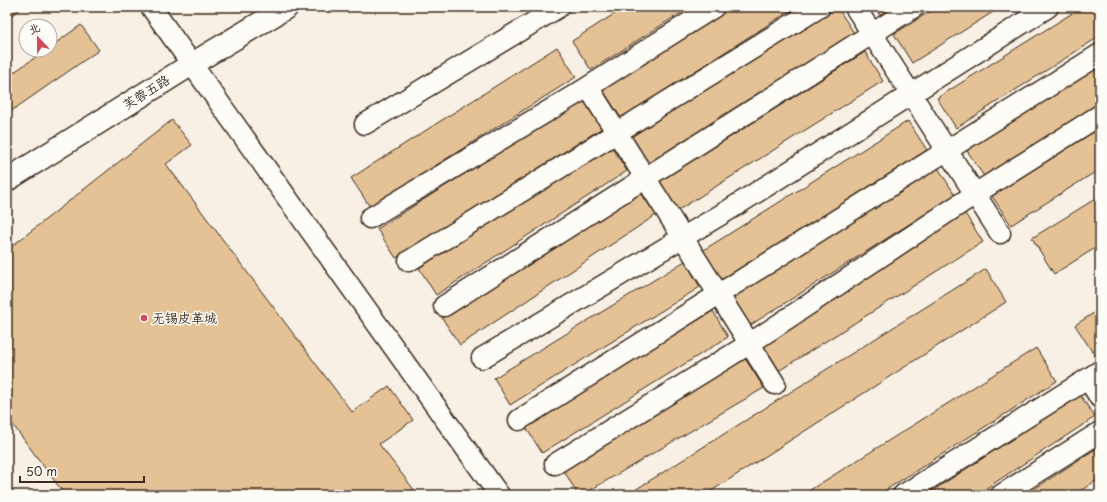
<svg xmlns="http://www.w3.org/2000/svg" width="1107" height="502" font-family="'Playpen Sans','LXGW WenKai TC',sans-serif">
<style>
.building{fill:#e4c296;stroke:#3b2a1e}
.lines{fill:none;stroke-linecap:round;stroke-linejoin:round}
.minor-casing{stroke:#3b2a1e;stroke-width:23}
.tertiary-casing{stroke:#3b2a1e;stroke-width:25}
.minor{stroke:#fdfcf7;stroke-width:20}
.tertiary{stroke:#fdfcf7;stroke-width:22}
.poi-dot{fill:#d1495b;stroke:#fdfcf7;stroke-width:1.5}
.labels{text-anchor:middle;stroke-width:3;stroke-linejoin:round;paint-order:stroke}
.street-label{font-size:13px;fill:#3b2a1e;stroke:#fdfcf7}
.poi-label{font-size:13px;fill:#3b2a1e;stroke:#fdfcf7;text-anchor:start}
</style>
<rect width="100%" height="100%" fill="#f8f0e4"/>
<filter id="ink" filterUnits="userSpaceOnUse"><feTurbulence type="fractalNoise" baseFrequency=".025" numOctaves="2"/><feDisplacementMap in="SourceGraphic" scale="8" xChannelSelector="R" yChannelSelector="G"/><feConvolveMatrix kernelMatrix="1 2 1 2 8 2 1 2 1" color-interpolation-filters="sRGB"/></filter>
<g filter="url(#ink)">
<path class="building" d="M7,7h17l-17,11z
M625,7h65l-99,63 -19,-29z
M731,7h65l-175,111 -19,-29z
M837,7l19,29 -206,131 -19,-30z
M875,7h19l-14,9z
M937,7h64l-89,56 -18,-29z
M1082,7h18v29l-144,92 -19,-30z
M81,25l18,25 -92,64v-37l39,-27h4v-3z
M557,47l19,30 -206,130 -19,-29z
M865,52l18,29 -206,130 -18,-29z
M1100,64v41l-115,73 -19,-29z
M583,99l19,29 -206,130 -19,-29z
M172,120l20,25 -26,19 186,248 37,-26 24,34 -34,24 39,51h-353l-58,-78v-167z
M908,121l19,29 -206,130 -19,-29z
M1100,128v41l-89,56 -19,-29z
M611,146l16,25 -191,124 -17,-27z
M937,166l18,29 -206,131 -18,-30z
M640,192l16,23 -196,130 -18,-27z
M1100,196v49l-46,29 -22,-36z
M964,212l19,30 -206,130 -19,-29z
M685,261l15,26 -190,118 -16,-27z
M986,269l20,33 -301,193h-78z
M1100,309v44l-5,3 -20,-31z
M713,311l15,26 -186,116 -17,-27z
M1036,348l21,33 -179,114h-76z
M744,357l20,31 -182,107h-4l-15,-26z
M1080,395l15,22 -119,78h-50z
M1100,446v32l-26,17h-49z"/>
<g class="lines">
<g class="minor-casing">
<path id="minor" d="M151,7l348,488
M855,7l145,226
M588,87l187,297
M365,124l194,-117
M370,218l218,-131 126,-80
M409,261l411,-254
M444,306l470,-299
M482,358l250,-150 316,-201
M1088,379l12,19
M519,420l581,-366
M555,464l194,-120 226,-150 125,-79
M903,495l197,-124
M1001,495l99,-63"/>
</g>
<g class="tertiary-casing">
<path id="tertiary" d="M7,180l185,-116 95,-57"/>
</g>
<use href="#minor" class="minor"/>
<use href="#tertiary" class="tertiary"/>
</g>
</g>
<circle class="poi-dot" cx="144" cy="318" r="4"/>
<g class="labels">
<g class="street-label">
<text transform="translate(146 92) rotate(-32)" y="5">芙蓉五路</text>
</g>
<g class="poi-label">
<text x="152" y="323">无锡皮革城</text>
</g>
</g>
<rect width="1107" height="502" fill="none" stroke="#fdfcf7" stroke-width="24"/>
<rect x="12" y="12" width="1083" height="478" fill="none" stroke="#3b2a1e" stroke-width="1.5" filter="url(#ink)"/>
<g transform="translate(38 38) rotate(338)"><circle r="19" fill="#fdfcf7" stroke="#afa8a0"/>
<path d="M0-3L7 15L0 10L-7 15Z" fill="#d1495b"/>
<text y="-6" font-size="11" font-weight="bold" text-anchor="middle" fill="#3b2a1e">北</text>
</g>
<path d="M20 476v6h124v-6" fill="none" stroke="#3b2a1e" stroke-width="2"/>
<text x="26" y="476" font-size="12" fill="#3b2a1e" stroke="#fdfcf7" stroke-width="3" paint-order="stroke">50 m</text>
</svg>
